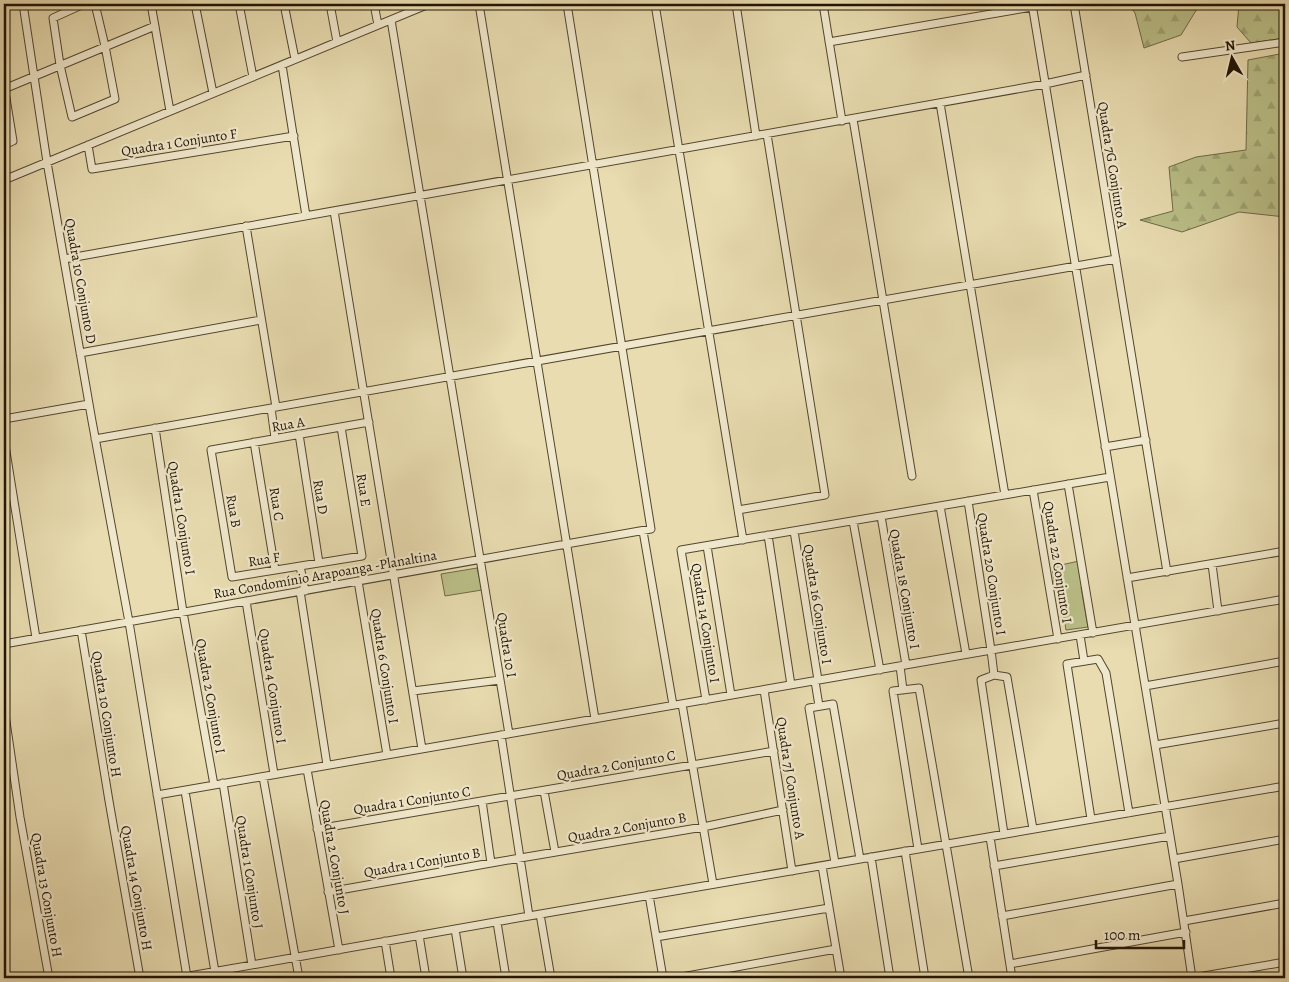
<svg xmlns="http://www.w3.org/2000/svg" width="1289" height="982" font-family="Alegreya,serif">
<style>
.forest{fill:url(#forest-firs);stroke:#6e6a46}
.park{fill:#babf88;stroke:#6e6a46}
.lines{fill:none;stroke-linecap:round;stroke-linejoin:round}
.minor-casing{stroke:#53462e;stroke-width:9}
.minor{stroke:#f0e8cc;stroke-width:7}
.labels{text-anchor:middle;stroke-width:4.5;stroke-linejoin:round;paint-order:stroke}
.street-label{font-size:14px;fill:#211403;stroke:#f0e8cc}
</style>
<defs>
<pattern id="forest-firs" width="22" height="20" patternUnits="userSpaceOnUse" patternTransform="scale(1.25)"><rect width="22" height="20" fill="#babf88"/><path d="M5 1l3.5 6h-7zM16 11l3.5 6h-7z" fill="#a0a374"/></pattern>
</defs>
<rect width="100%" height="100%" fill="#e8dcb0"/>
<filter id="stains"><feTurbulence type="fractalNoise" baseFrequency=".004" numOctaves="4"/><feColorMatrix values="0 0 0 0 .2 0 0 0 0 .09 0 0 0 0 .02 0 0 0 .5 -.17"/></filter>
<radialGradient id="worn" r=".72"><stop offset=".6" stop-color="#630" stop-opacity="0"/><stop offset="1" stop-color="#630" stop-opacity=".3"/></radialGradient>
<path class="forest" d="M1128,4h72l-19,31 -37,13 -9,-35z
M1239,4h46v34l-34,5 -14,-16z
M1285,53v164l-46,-5 -57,20 -42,-12 33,-9 -4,-44 27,-10 50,-7 2,-90z
M1285,248v105l-4,-74z"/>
<path class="park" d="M1079,561l4,26h-2l7,40 -22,3 -7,-40h-4l-3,-23z
M477,568l5,22 -37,6 -4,-22z"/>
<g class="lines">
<g class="minor-casing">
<path id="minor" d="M23,4l24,158 45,259 37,201 58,355
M84,4l-31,14 7,47 12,52 43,-18 -10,-53 -10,-42
M151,4l19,107
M195,4l18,89
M239,4l14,73
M284,4l11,55
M330,4l7,38
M374,4l4,21
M479,4l116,715
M655,4l88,536
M736,4l20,132
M823,4l19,117
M1032,4l146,880 14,94
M1074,4l93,568
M4,6l5,-2
M391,20l118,714
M829,42l203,-35
M1182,57l103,-15
M282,65l24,151
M4,89l151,-63
M940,103l65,392
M853,119l59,357
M4,145l9,-4 -9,-55
M88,145l4,24 202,-33
M4,180l425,-176
M334,211l88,538
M246,226l30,181
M64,259l981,-175 41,-9
M80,353l181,-33
M271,408l4,30
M4,419l85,-15
M341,427l21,129 -130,21 -21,-127 158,-28
M155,428l28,184 31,173
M299,434l20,129
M4,439l32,199
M95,439l1021,-180
M254,442l21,128
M1105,447l41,-7
M1068,484l25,149
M1033,490l25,149
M968,501l23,149 3,25
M940,506l26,148
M738,510l87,-15 -58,-361
M881,516l25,149
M853,521l27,149
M643,531l30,174
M794,531l24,149
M768,535l23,150
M707,546l24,149
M1212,564l6,47
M300,566l5,25
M1127,578l158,-27
M358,581l29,174
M300,591l27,174
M246,601l28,173
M81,630l28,171 31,177
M1080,635l4,26
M4,644l647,-115 -84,-525
M900,666l3,24
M815,681l4,25
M1145,686l140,-25
M764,690l28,181
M413,691l87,-11
M706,700l-25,-150 429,-73
M682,704l31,180
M4,708l16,109 29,161
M501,735l28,181
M1155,745l130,-22
M307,769l32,181
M263,777l36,201
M223,783l29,182
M185,791l30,181
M544,791l11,61
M157,795l1128,-196
M482,801l9,62
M1091,819l-24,-155 31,-5 8,14 23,140
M317,829l457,-78
M1004,834l-23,-154 13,-5 13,2 26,152
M990,837l22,141
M918,849l-25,-158 26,-3 50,290
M905,851l20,127
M871,857l19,121
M1174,859l111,-20
M835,863l-26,-155 24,-4 27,155
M822,866l19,112
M994,866l176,-30
M328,892l163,-29 212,-36 80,-17
M649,895l14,83
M540,914l11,64
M1002,916l176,-32
M1184,921l101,-18
M497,922l9,56
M455,929l8,49
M419,935l7,43
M656,937l173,-29
M385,941l6,37
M1010,964l176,-32
M178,978l351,-62 756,-130
M676,978l160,-29
M1192,978l93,-16"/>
</g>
<use href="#minor" class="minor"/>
</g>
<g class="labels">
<g class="street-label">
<text transform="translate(179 142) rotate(-9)" y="5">Quadra 1 Conjunto F</text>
<text transform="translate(1113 165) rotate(81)" y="5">Quadra 7G Conjunto A</text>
<text transform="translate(81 281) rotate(80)" y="5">Quadra 10 Conjunto D</text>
<text transform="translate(288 424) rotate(-10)" y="5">Rua A</text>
<text transform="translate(364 490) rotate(81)" y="5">Rua E</text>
<text transform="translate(321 497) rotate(81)" y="5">Rua D</text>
<text transform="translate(277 504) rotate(81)" y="5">Rua C</text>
<text transform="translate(234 511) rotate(80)" y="5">Rua B</text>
<text transform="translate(182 518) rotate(81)" y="5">Quadra 1 Conjunto I</text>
<text transform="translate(264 559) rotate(-9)" y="5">Rua F</text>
<text transform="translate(1058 562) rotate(81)" y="5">Quadra 22 Conjunto I</text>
<text transform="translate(325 574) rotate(-10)" y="5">Rua Condomínio Arapoanga -Planaltina</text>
<text transform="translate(992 574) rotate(81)" y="5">Quadra 20 Conjunto I</text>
<text transform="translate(905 589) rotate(80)" y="5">Quadra 18 Conjunto I</text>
<text transform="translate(818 604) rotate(81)" y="5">Quadra 16 Conjunto I</text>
<text transform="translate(706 623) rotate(81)" y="5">Quadra 14 Conjunto I</text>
<text transform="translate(507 645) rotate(81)" y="5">Quadra 10 I</text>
<text transform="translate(385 666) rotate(81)" y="5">Quadra 6 Conjunto I</text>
<text transform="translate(273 686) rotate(81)" y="5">Quadra 4 Conjunto I</text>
<text transform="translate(211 696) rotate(80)" y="5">Quadra 2 Conjunto I</text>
<text transform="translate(107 714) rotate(81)" y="5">Quadra 10 Conjunto H</text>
<text transform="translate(616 765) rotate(-10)" y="5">Quadra 2 Conjunto C</text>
<text transform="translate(791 778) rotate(81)" y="5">Quadra 7J Conjunto A</text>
<text transform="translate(412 800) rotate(-9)" y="5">Quadra 1 Conjunto C</text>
<text transform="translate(627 827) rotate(-10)" y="5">Quadra 2 Conjunto B</text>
<text transform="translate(335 857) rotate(80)" y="5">Quadra 2 Conjunto J</text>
<text transform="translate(422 862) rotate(-10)" y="5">Quadra 1 Conjunto B</text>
<text transform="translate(250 872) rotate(81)" y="5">Quadra 1 Conjunto J</text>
<text transform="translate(137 888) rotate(80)" y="5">Quadra 14 Conjunto H</text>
<text transform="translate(47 895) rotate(80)" y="5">Quadra 13 Conjunto H</text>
</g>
</g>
<rect width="1289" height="982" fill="none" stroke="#e8dcb0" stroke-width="20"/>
<rect x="5" y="5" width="1279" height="972" fill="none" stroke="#211403" stroke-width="2.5"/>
<rect x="10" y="10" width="1269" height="962" fill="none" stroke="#211403"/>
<g transform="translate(1232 58) rotate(352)" stroke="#f0e8cc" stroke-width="4" paint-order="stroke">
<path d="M0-4L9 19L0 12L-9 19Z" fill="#211403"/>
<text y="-8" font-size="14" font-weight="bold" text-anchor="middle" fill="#211403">N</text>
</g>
<path d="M1096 940v8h88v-8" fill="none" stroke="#211403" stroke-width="2.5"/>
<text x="1104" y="940" font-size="15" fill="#211403" stroke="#f0e8cc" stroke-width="4" paint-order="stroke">100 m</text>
<rect width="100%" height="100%" filter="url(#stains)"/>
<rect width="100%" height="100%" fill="url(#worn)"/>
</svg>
